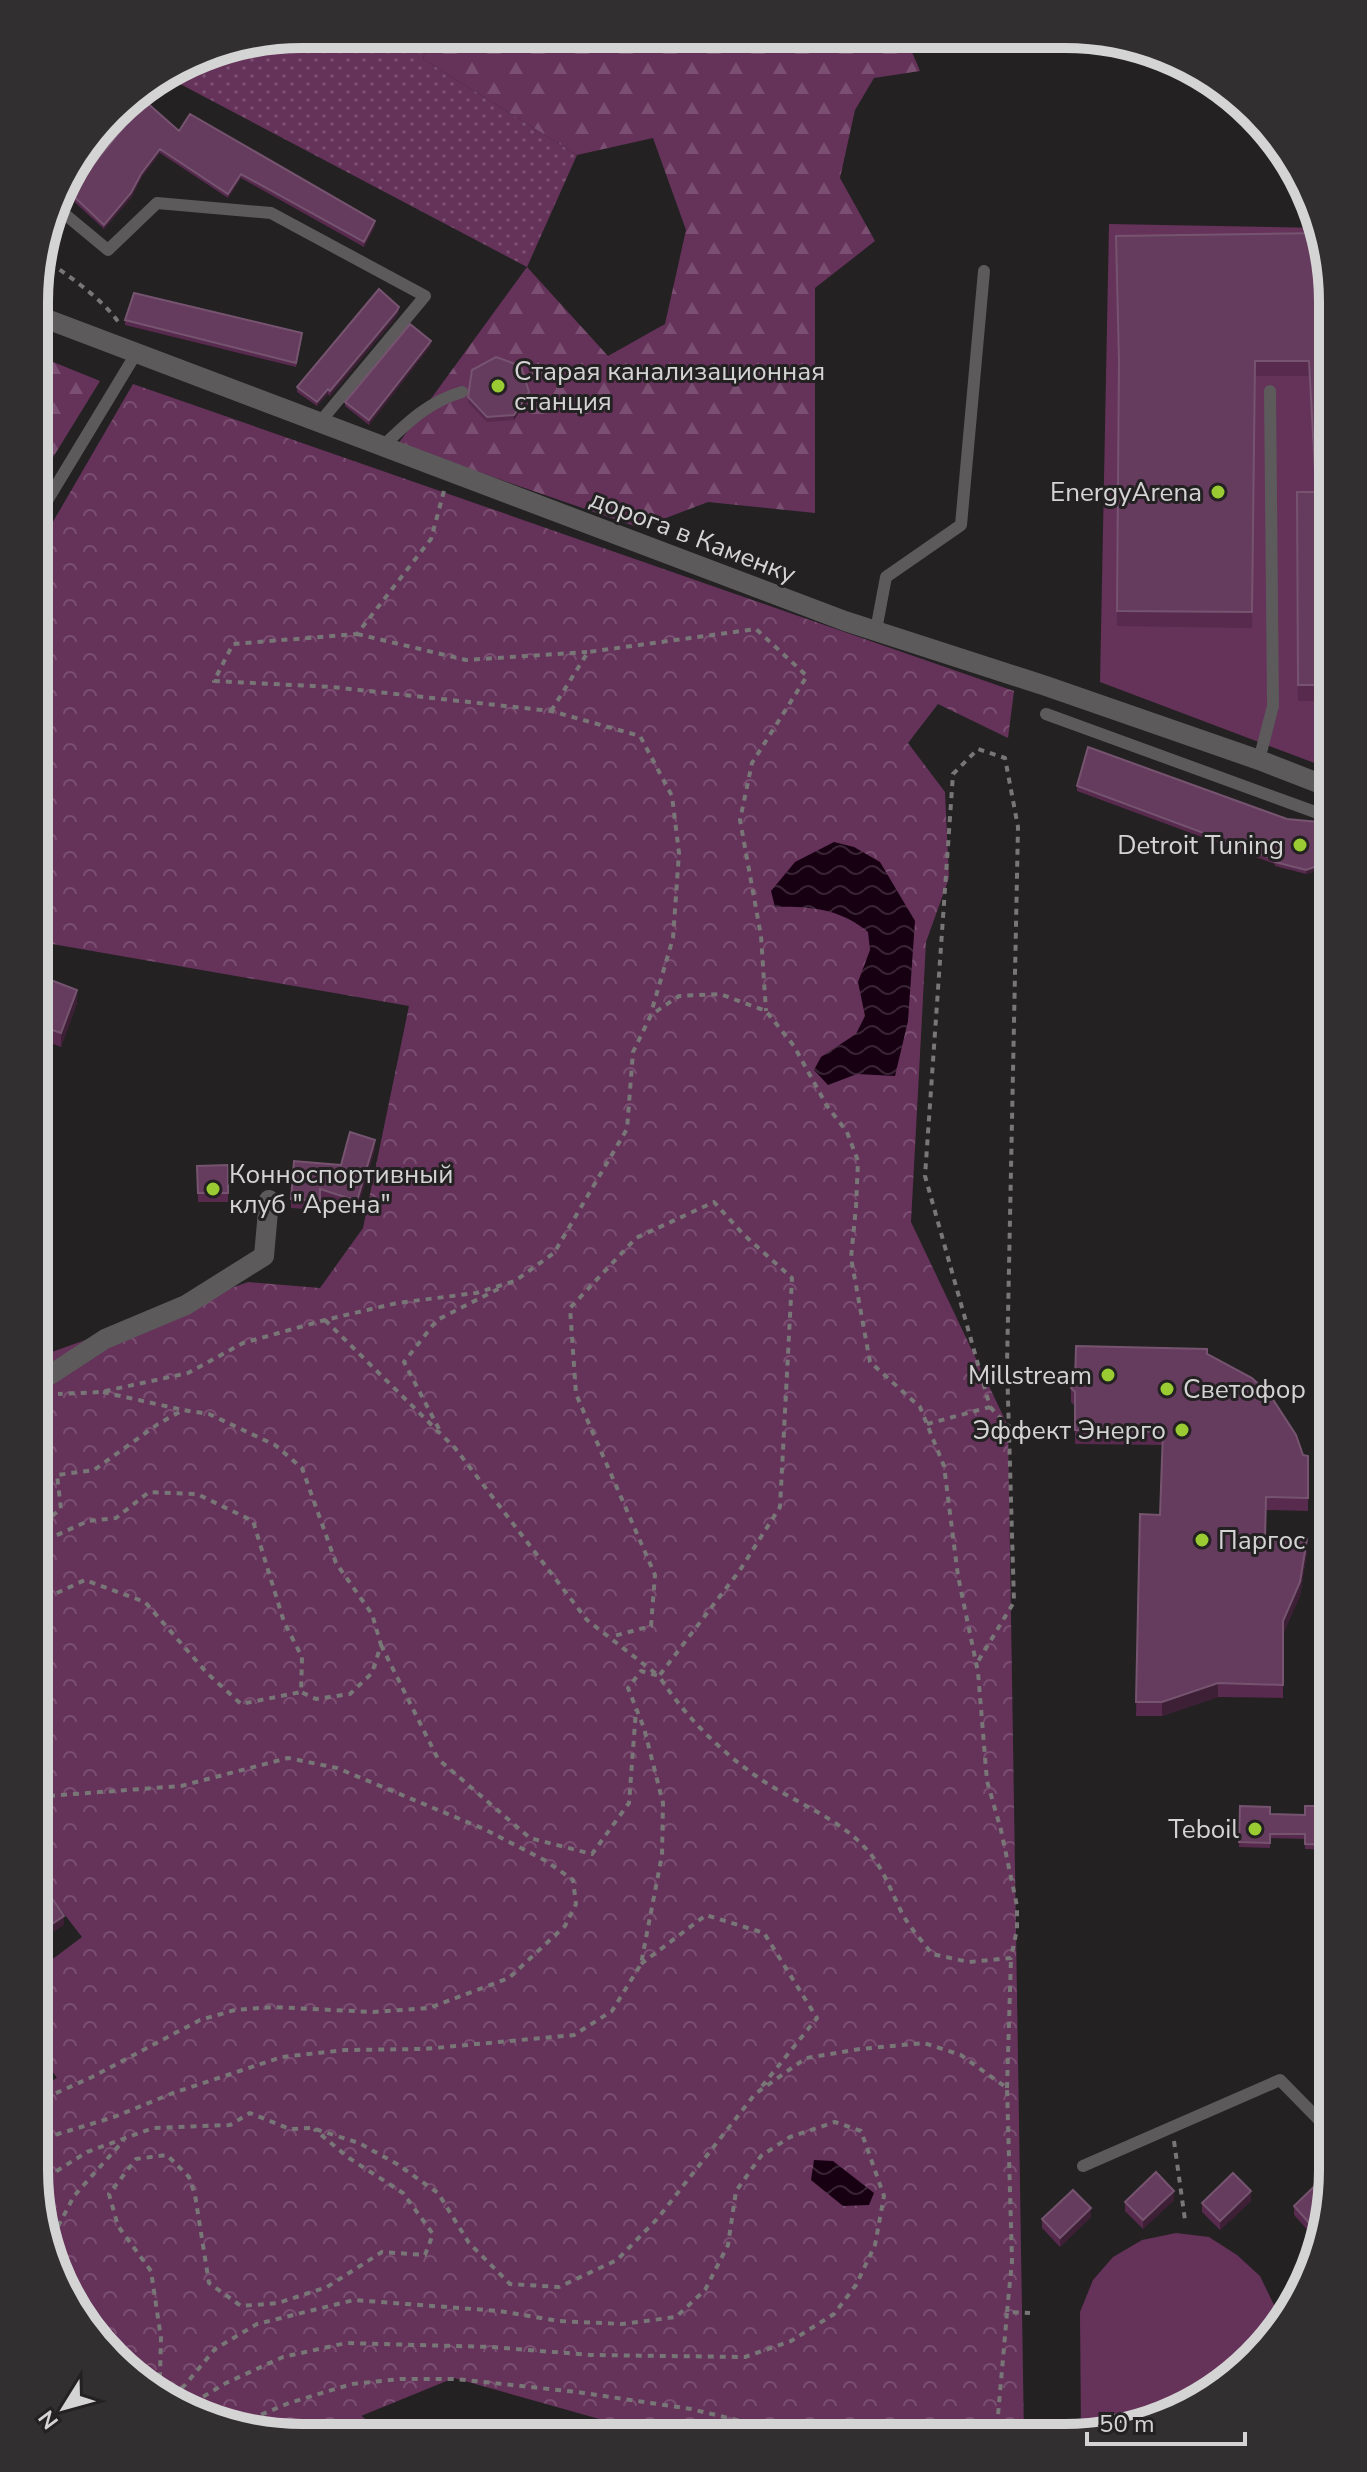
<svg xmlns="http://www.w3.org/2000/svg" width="1367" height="2472" font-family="'Nunito Sans',sans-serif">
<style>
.grass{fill:#65325a}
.forest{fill:url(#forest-firs)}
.park{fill:url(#park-crowns)}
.garden{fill:url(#garden-dots)}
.water{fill:url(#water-waves)}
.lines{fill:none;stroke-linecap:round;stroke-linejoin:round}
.path{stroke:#787677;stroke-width:4;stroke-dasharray:6 6;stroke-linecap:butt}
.lane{stroke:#5c5a5b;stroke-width:12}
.street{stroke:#5c5a5b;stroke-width:20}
.wall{fill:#572a4e}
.shaded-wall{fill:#3d1f36}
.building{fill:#653c5d;stroke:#765470;stroke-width:2}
.poi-dot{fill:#9bcb32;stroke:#232122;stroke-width:3}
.labels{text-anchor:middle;stroke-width:6;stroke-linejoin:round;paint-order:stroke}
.poi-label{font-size:26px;fill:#d5d4d5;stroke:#232122;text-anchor:end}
.street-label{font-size:26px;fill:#d5d4d5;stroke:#232122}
.rim{fill:none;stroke:#d5d4d5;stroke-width:10}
</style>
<defs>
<pattern id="forest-firs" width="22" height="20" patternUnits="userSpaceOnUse" patternTransform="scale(2)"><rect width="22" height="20" fill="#65325a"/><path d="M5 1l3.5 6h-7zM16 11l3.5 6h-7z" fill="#7a4f71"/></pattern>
<pattern id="park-crowns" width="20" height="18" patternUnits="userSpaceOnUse" patternTransform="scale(2)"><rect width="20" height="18" fill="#65325a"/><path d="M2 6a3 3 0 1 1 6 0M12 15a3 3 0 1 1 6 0" fill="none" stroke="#7a4f71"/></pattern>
<pattern id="garden-dots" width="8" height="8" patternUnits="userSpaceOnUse" patternTransform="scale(2)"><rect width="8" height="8" fill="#65325a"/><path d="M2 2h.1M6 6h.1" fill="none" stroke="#7a4f71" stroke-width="1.8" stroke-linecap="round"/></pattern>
<pattern id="water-waves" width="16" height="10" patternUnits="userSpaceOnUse" patternTransform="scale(2)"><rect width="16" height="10" fill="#170012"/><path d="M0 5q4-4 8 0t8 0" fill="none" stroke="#382434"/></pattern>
</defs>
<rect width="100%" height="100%" fill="#232122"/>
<path class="grass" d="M1109,224l212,4 12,74v468l-233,-88z
M1176,2233l33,4 28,18 23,21 15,31 1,28 -48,48 -77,41 -70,11 -1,-123 13,-32 20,-23 29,-17z"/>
<path class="forest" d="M429,35l477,3 14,33 -46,7 -19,32 -15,68 35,63 -60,47v225l-107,-11 -68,26 -242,-84 129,-177 81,89 57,-32 21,-94 -33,-92 -76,17 -154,-96z
M36,355l64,26 -64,104z
M337,2395l41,35 1,6h-112z"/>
<path class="park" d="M133,384l881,307 -6,47 -70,-34 -30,39 37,49 4,86 -23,64 -15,280 97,204 16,1012 -361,-1 -209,-59 -142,58h-45l-128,-54 -60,-63 -31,-63 -14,-86v-80l23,-12 -23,-33v-72l48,-36 -48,-62 1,-517 213,-76 72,6 43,-60 46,-222 -374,-65 1,-390z"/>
<path class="garden" d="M302,34l127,1 -6,24 154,96 -50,112 -362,-191 35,-22z"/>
<path class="water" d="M834,842l20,5 26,15 35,59 -7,100 -13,55 -38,-2 -29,11 -14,-15 7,-13 35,-23 9,-18 -7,-34 12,-32 -2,-18c-27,-23 -59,-26 -93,-25l-4,-16 24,-29z
M814,2160l19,1 41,32 -5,12 -26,1 -32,-26z"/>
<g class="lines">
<path class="path" d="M40,256c26,18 64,43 81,70
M444,491l-13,48 -74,95 -124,10 -19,37 118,6 219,24 89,25 32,60 7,57 -6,85 -22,75
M357,634l109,26 121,-8
M551,711l37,-59 168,-23 51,47 -55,87 -12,57 21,116 5,75
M325,1320l130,128 132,172 72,56 81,-106 40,-63 12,-229 -49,-44 -29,-32 -78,36 -66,70 6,86 79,181 -4,51 -41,11
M103,1392l80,18
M990,1407l18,19
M927,1424l63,-17 -65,-231 28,-402 25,-25 27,9 13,69 -11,538 7,237 -37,61
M439,1429l-35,-67 33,-42 67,-34
M35,1472l22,3
M35,1545l53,-24 28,-3 33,-26 48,2 56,27 31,101 18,35 -1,35 15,7 34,-5 22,-21 9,-28 -9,-31 -36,-51 -34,-95 -27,-23 -66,-31 -26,-4 -25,14 -64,46 -37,5 4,34 -26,20
M35,1603l50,-23 60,22 62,71 34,31 60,-12
M381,1645l57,114 92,79 62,16 37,-51 7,-93
M641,1964l65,-49 58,18 53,85 -58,72
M1007,2088l4,-130
M34,2103l58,-26 108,-57 35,-10 38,-3 100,5 56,-4 80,-30 56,-52 11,-22 -3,-24 -27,-19 -62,-32 -147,-61 -49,-10 -107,28 -147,11
M1174,2141l11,79
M34,2145l24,-11 56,-17 59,-24 109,-36 63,-7 79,-1 150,-14 38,-24 29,-47 21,-109 1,-52 -19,-75 -16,-40 13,-17 18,5c25,39 60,74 97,100 36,26 83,41 112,75 16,18 24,43 35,64 8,14 20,27 29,39l37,8 42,-4 6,-29v-23l-16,-76 -14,-49 -9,-109 -20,-96 -14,-110 -24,-59 -50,-45 -19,-104 5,-51 2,-46 -11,-29 -20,-26 -33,-60 -28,-35 -46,-17 -41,2 -28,19 -18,37 -6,77 -73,124 -39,28 -39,12 -79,10 -72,17 -82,23 -55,30 -87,19 -43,2
M36,2184l51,-32 66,-24 77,-3 20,-12 40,16 22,-1 47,15 38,21 41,29 31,50 41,41 49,3 58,-27 41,-42 97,-124 51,-36 54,-9 64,-6 37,12 46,33 5,173 -5,51 23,1
M51,2261l1,-23 22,-42 50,-56
M154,2389l6,-14 1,-37 -10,-67 -33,-45 -9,-32 27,-35 31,-4 22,22 6,18 14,88 32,23 37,-3 49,-16 55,-35 43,3 8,-21 -30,-41 -54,-35 -35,-29
M172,2396l13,-11 30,-36 42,-25 97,-24 145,11 59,10 64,3 54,-7 29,-27 23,-45 8,-54 25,-35 29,-19 45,-15 26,9 23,65 -9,49 -19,40 -22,29 -43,27 -46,16 -154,-2 -100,-8 -145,-4 -63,14 -57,26 -35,21
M239,2424l50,-21 63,-19 48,-5h56l121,13 114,17 116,28
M996,2438l11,-125"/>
<path class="lane" d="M75,177l39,-47
M58,197l17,-20 -5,-4
M55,206l53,44 49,-47 114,10 154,83 -105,126
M383,446c25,-24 45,-44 79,-54
M36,519l101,-167
M876,630l10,-53 75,-52 23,-254
M1046,714l269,98 18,-6
M1259,760l14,-54 -3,-315
M1083,2166l197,-86 52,53"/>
<path class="street" d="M36,315l809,306 201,65 213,74 67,26 7,8
M35,1376l15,-1 55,-36 81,-34 78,-49 5,-56"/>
</g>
<path class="wall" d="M1084,39h18l-1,3z
M179,131l196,95 -11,21 -123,-69 -13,20 -68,-45 -19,25 -10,20 -27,31 -34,-31v-5z
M1333,302v399h-35l-1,-209h18l-6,-116h-54l-3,252 -135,-2 2,-254z
M399,311l-3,6 -66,79 -2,-2 -11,12 -20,-14v-5z
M125,320l177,18 -6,29 -171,-42z
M431,345l-62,80 -24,-19v-4z
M468,397h61l-15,23 -27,2 -19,-20z
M1077,786l240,85 -11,3 -31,-8v-2l-198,-73z
M35,974l42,29 -16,44 -26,-10z
M375,1149l-18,61 -37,-11v11l-29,-2v-9l50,-34z
M228,1165v37h-30l-1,-36z
M1207,1354l96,101 5,1v55l-42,-1 -1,28 42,14 -7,44 -17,38v64l-65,-1 -56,19h-26l4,-202 20,1 3,-70 -88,-1v-38l-4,-4v-14z
M1240,1806l30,8 35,1 28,-9 -1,44 -27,-1v-10l-35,-1v10l-31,-1z
M1325,2176l-14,58 -17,-19v-9z
M1174,2200l-31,29 -18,-18v-9z
M1251,2201l-31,29 -18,-18v-9z
M1091,2217l-31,30 -18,-19v-9z"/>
<path class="shaded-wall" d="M160,149v4l-19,25 -10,20 -27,31v-4z
M241,174v4l-13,20v-4z
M375,221v5l-11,21v-5z
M399,307v4l-3,6 -66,79v-5z
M431,341v4l-62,80v-5z
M328,389v5l-11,12v-4z
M529,392v5l-15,23v-5z
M1318,822l-1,49 -11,3v-4z
M77,990v13l-16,44v-14z
M375,1140v9l-18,61v-9z
M1307,1539v13l-7,44 -17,38v-13z
M1218,1683v14l-56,19v-14z
M64,1916v9l-30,20v-9z
M1174,2191v9l-31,29v-9z
M1251,2191v10l-31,29v-9z
M1091,2208v9l-31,30v-9z
M1327,2209l-2,12 -14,13v-9z"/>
<path class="building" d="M145,101l34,30 11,-17 185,107 -11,21 -123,-68 -13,20 -68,-45 -19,25 -10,19 -27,32 -34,-32z
M1322,233l11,69v383h-35l-1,-193h19l-7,-131h-54l-3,251 -135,-1 2,-250 -3,-125z
M379,289l20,18 -3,5 -66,79 -2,-2 -11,13 -20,-15z
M134,293l168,40 -6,30 -171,-43z
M410,324l21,17 -62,79 -24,-18z
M496,357l25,9 8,26 -15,23 -27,2 -19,-20 4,-27z
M1088,747l199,72 31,3 -1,44 -11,4 -31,-8 1,-2 -199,-74z
M35,974l42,16 -16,43 -26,-9z
M350,1132l25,8 -18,61 -37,-12v12l-29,-2 3,-38 47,4z
M228,1165v28h-30l-1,-27z
M1076,1346l131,3v5l45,24 18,17 26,40 7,20 5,1v42l-42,-1 -1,41 42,1 -7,43 -17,39v64l-65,-2 -56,19h-26l4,-188 20,1 3,-83 -88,-2v-38l-4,-4 4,-4z
M1240,1806l30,1v7l35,1v-9h28l-1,39 -27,-1v-10h-35v9l-31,-1z
M47,1891l17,25 -30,20v-36z
M1156,2172l18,19 -31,29 -18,-18z
M1233,2173l18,18 -31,30 -18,-18z
M1325,2176l7,9 -5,24 -16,16 -17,-19z
M1073,2190l18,18 -31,30 -18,-19z"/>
<g class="poi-dot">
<circle cx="498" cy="386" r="8"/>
<circle cx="1218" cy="492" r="8"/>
<circle cx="1300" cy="845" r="8"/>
<circle cx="213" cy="1189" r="8"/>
<circle cx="1108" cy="1375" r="8"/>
<circle cx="1167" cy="1389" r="8"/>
<circle cx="1182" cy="1430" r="8"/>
<circle cx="1202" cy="1540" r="8"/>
<circle cx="1255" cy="1829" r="8"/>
</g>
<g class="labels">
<g class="poi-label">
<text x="514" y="380" text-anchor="start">Старая канализационная<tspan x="514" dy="30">станция</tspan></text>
<text x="1202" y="501">EnergyArena</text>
<text x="1284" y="854">Detroit Tuning</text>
<text x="229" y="1183" text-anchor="start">Конноспортивный<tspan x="229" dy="30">клуб "Арена"</tspan></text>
<text x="1092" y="1384">Millstream</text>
<text x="1183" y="1398" text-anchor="start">Светофор</text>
<text x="1166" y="1439">Эффект Энерго</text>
<text x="1218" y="1549" text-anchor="start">Паргос</text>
<text x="1239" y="1838">Teboil</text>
</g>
<g class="street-label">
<text transform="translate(693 536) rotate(21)" y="9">дорога в Каменку</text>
</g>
</g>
<path d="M0 0H1367V2472H0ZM302 48H1065A254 254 0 0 1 1319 302V2170A254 254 0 0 1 1065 2424H302A254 254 0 0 1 48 2170V302A254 254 0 0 1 302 48Z" fill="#312f30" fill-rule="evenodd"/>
<path class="rim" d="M302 48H1065A254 254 0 0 1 1319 302V2170A254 254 0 0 1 1065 2424H302A254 254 0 0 1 48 2170V302A254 254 0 0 1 302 48Z"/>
<g transform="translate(64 2408) rotate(233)" stroke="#232122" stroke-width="6" paint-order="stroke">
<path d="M0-6L14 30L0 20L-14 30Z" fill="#d5d4d5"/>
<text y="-12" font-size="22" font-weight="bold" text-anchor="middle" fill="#d5d4d5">N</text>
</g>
<path d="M1087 2432v12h158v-12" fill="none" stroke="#d5d4d5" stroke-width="4"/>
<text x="1099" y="2432" font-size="24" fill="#d5d4d5" stroke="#232122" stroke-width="6" paint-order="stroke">50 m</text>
</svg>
